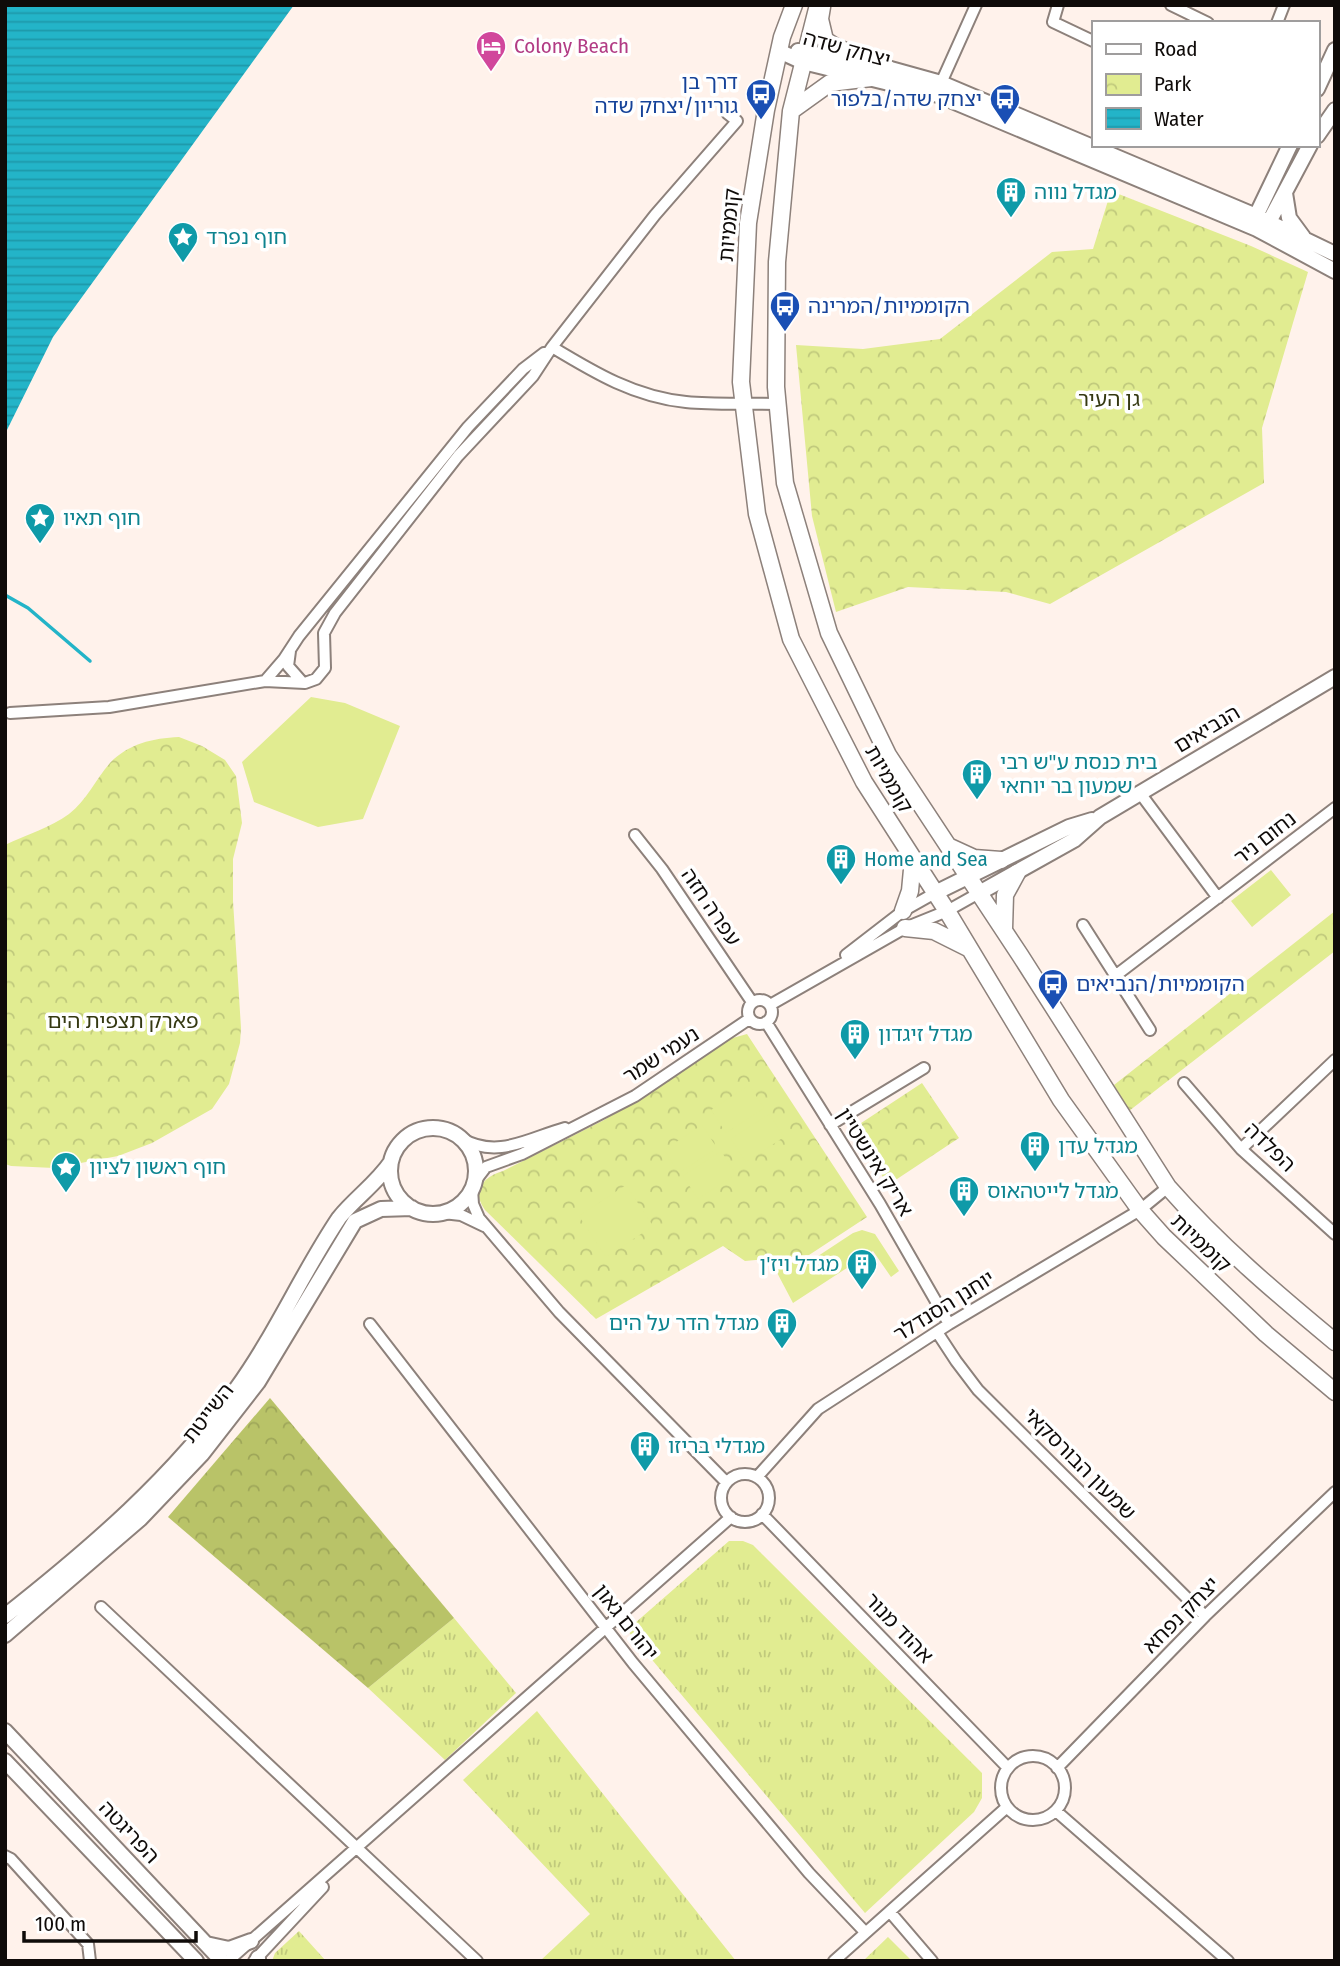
<svg xmlns="http://www.w3.org/2000/svg" width="1340" height="1966" font-family="'Fira Sans Condensed','Noto Sans Hebrew',sans-serif">
<style>
.grass{fill:url(#grass-tufts)}
.forest{fill:url(#forest-crowns)}
.park{fill:url(#park-crowns)}
.garden{fill:#e1ec91}
.water{fill:url(#water-rules)}
.lines{fill:none;stroke-linecap:round;stroke-linejoin:round}
.stream{stroke:#23b4c8;stroke-width:3.5}
.minor-casing{stroke:#8d817b;stroke-width:14}
.tertiary-casing{stroke:#8d817b;stroke-width:18}
.secondary-casing{stroke:#8d817b;stroke-width:19}
.minor{stroke:#fff;stroke-width:10}
.tertiary{stroke:#fff;stroke-width:14}
.secondary{stroke:#fff;stroke-width:16}
.labels{text-anchor:middle;stroke-width:7;stroke-linejoin:round;paint-order:stroke}
.hotel-label{font-size:21px;fill:#b23c85;stroke:#fff;text-anchor:start}
.street-label{font-size:21px;fill:#0f0b09;stroke:#fff}
.transit-label{font-size:21px;fill:#164399;stroke:#fff;text-anchor:end}
.culture-label{font-size:21px;fill:#0d838f;stroke:#fff;text-anchor:start}
.park-label{font-size:21px;fill:#353912;stroke:#fff}
</style>
<defs>
<pattern id="grass-tufts" width="24" height="20" patternUnits="userSpaceOnUse" patternTransform="scale(1.75)"><rect width="24" height="20" fill="#e1ec91"/><path d="M3 7l-1-3M5 7V3M7 7l1-3M15 17l-1-3M17 17v-4M19 17l1-3" fill="none" stroke="#c0c97c"/></pattern>
<pattern id="forest-crowns" width="20" height="18" patternUnits="userSpaceOnUse" patternTransform="scale(1.75)"><rect width="20" height="18" fill="#b9c368"/><path d="M2 6a3 3 0 1 1 6 0M12 15a3 3 0 1 1 6 0" fill="none" stroke="#9ea659"/></pattern>
<pattern id="park-crowns" width="20" height="18" patternUnits="userSpaceOnUse" patternTransform="scale(1.75)"><rect width="20" height="18" fill="#e1ec91"/><path d="M2 6a3 3 0 1 1 6 0M12 15a3 3 0 1 1 6 0" fill="none" stroke="#c0c97c"/></pattern>
<pattern id="water-rules" width="6" height="5" patternUnits="userSpaceOnUse" patternTransform="scale(1.75)"><rect width="6" height="5" fill="#23b4c8"/><path d="M0 2.5h6" fill="none" stroke="#1e99aa"/></pattern>
</defs>
<rect width="100%" height="100%" fill="#fff2eb"/>
<path class="grass" d="M729,1541h14l10,4 229,228v25l-8,14 -109,101 -238,-283z
M454,1618l62,75 -71,67 -77,-72z
M537,1711l199,250h-196l50,-47 -127,-134z
M299,1931l27,30h-54l3,-8z
M888,1937l24,24h-49z"/>
<path class="forest" d="M270,1398l184,220 -86,70 -200,-171z"/>
<path class="park" d="M1111,191l140,55 57,26 -46,156 2,55 -214,121 -44,-12 -98,-5 -72,25 -24,-96 -16,-171 67,4 77,-10 112,-87 41,-3z
M179,737l23,9 23,14 11,16 6,47 -9,36v42l8,127 -1,15 -11,41 -17,25 -60,34 -34,13 -64,12 -43,-2 -6,-2v-319c21,-10 46,-18 64,-31 18,-14 26,-34 41,-51 18,-19 43,-25 69,-26z
M1335,911v40l-206,160 -15,-26z
M747,1034l120,183 -58,38 -64,6 -22,-15 -127,73 -111,-109c-14,-19 -2,-33 18,-39l101,-51 125,-81z
M922,1083l37,55 -71,47 -36,-56z"/>
<path class="garden" d="M311,697l34,6 55,23 -37,93 -45,8 -64,-25 -12,-40z
M1271,870l20,25 -39,32 -21,-26z
M749,1085l15,23 -38,25 -15,-23z
M769,1114l15,23 -38,25 -15,-23z
M702,1125l15,23 -38,25 -15,-23z
M721,1151l15,23 -38,25 -15,-23z
M626,1185l27,41 -47,31 -27,-41z
M862,1230l13,4 24,37 -8,6 -18,-26 -80,52 -20,-38 39,-5 41,-27z"/>
<path class="water" d="M5,5h289l-241,332 -48,97z"/>
<g class="lines">
<path class="stream" d="M5,595l23,13 62,53"/>
<g class="minor-casing">
<path id="minor" d="M1058,5l-5,17 40,19
M1171,5l37,18
M1277,23l7,-18
M941,83l35,-78
M552,347c43,26 83,50 134,55 31,3 61,1 92,2
M290,651l-2,15 15,17
M265,681l19,-22 15,-23 169,-209 55,-58 21,-16
M10,713l99,-6 156,-26 40,2 11,-4 9,-11 -1,-35 11,-20 123,-157 75,-80 19,-29 103,-132 82,-94 -10,-8
M1140,793l78,105
M635,835l27,34 90,133
M1083,925l67,105
M846,955l57,-44 32,-18
M1115,976l220,-168
M748 1012a12 12 0 1 1 24 0a12 12 0 1 1-24 0Z
M770,1005l135,-77 42,-17 32,-18
M766,1022l114,182 69,120
M1184,1083l57,66 94,85
M830,1125l94,-57
M461,1138c36,22 68,0 104,-10
M1241,1149l94,-89
M476,1180l10,-13 36,-13 113,-58 114,-77
M472,1189l1,15 6,14 80,94 167,170
M443,1213l18,2 23,11
M370,1324l263,339 176,210 56,59
M937,1332l19,29 22,29 227,226
M721 1498a24 24 0 1 1 48 0a24 24 0 1 1-48 0Z
M757,1477l61,-68 131,-85 191,-114 28,-23
M762,1514l246,254
M101,1607l376,354
M1001 1788a32 32 0 1 1 64 0a32 32 0 1 1-64 0Z
M1057,1768l148,-152 130,-124
M1056,1811l172,150
M5,1856l6,3 77,85 2,17
M890,1912l42,49
M228,1961l503,-444
M254,1961l69,-74
M834,1961l173,-154"/>
</g>
<g class="tertiary-casing">
<path id="tertiary" d="M779,51l24,11 135,33 319,134 78,42
M798,51l89,17 54,15 315,133 79,38
M1317,89l18,-39
M1317,136l18,-26
M1285,193l4,25 14,19
M1257,224l-1,-8 34,-71
M1262,226l7,-4 41,-77
M935,893l134,-66 23,-7
M979,893l95,-53 26,-23 235,-140
M390 1171a43 43 0 1 1 86 0a43 43 0 1 1-86 0Z
M5,1616c85,-67 169,-139 232,-228 39,-54 65,-115 102,-170 16,-20 37,-34 52,-56
M5,1635l135,-116 62,-65 56,-72 97,-161 26,-12 31,-1
M5,1731l217,230
M5,1761l191,200
M206,1944l23,5 22,-8
M258,1961v-3"/>
</g>
<g class="secondary-casing">
<path id="secondary" d="M794,5l-12,32 -16,73 -18,113 -7,159 16,132 34,125 73,143 83,129 114,189 79,110 24,27 102,97 69,58
M818,5l-27,106 -14,151 -1,125 9,96 44,150 59,122 132,200 148,232c50,57 109,107 167,155
M822,7l-2,12 5,21 11,7 51,21
M791,111l39,-28 41,-5
M950,847l24,11 27,2
M903,911l7,-20 3,-32
M905,928l29,3 34,17
M1004,929l1,-34 12,-22"/>
</g>
<use href="#minor" class="minor"/>
<use href="#tertiary" class="tertiary"/>
<use href="#secondary" class="secondary"/>
</g>
<defs>
<g id="hotel-pin" transform="scale(1.575)"><path d="M0 17L-7.5 6A9.5 9.5 0 1 1 7.5 6Z" fill="#d1479c" stroke="#fff"/><path d="M-6-4.5h1.5V1H6V5H4.5V3h-9V5H-6ZM-4 0a1.8 1.8 0 1 1 3.6 0ZM.5 0V-2.5h3Q6-2.5 6 0Z" fill="#fff"/></g>
<g id="bus-pin" transform="scale(1.575)"><path d="M0 17L-7.5 6A9.5 9.5 0 1 1 7.5 6Z" fill="#1a4fb4" stroke="#fff"/><path d="M-5-6H5V4H4V6H2V4H-2V6H-4V4H-5ZM-3.5-4V0h7V-4ZM-3.5 1.2v1.5H-2V1.2ZM2 1.2v1.5H3.5V1.2Z" fill="#fff"/></g>
<g id="building-pin" transform="scale(1.575)"><path d="M0 17L-7.5 6A9.5 9.5 0 1 1 7.5 6Z" fill="#0f9aa8" stroke="#fff"/><path d="M-4-6H4V6H1V3H-1V6H-4ZM-2.5-4.3h1.7v1.8h-1.7ZM.8-4.3h1.7v1.8H.8ZM-2.5-1h1.7V.8h-1.7ZM.8-1h1.7V.8H.8Z" fill="#fff"/></g>
<g id="sight-pin" transform="scale(1.575)"><path d="M0 17L-7.5 6A9.5 9.5 0 1 1 7.5 6Z" fill="#0f9aa8" stroke="#fff"/><path d="M0-6L1.8-2.2L6-1.7L2.9 1.2L3.7 5.4L0 3.3L-3.7 5.4L-2.9 1.2L-6-1.7L-1.8-2.2Z" fill="#fff"/></g>
</defs>
<g fill-rule="evenodd">
<use href="#hotel-pin" x="491" y="46"/>
<use href="#bus-pin" x="761" y="94"/>
<use href="#bus-pin" x="1005" y="99"/>
<use href="#building-pin" x="1011" y="192"/>
<use href="#sight-pin" x="183" y="237"/>
<use href="#bus-pin" x="785" y="306"/>
<use href="#sight-pin" x="40" y="518"/>
<use href="#building-pin" x="977" y="774"/>
<use href="#building-pin" x="841" y="859"/>
<use href="#bus-pin" x="1053" y="984"/>
<use href="#building-pin" x="855" y="1034"/>
<use href="#building-pin" x="1035" y="1146"/>
<use href="#sight-pin" x="66" y="1167"/>
<use href="#building-pin" x="964" y="1191"/>
<use href="#building-pin" x="862" y="1264"/>
<use href="#building-pin" x="782" y="1323"/>
<use href="#building-pin" x="645" y="1446"/>
</g>
<g class="labels">
<g class="hotel-label">
<text x="514" y="53">Colony Beach</text>
</g>
<g class="street-label">
<text transform="translate(847 49) rotate(15)" y="7">יצחק שדה</text>
<text transform="translate(729 225) rotate(-85)" y="7">קוממיות</text>
<text transform="translate(1207 729) rotate(-31)" y="7">הנביאים</text>
<text transform="translate(889 779) rotate(60)" y="7">קוממיות</text>
<text transform="translate(1265 838) rotate(-38)" y="7">נחום ניר</text>
<text transform="translate(711 907) rotate(56)" y="7">עפרה חזה</text>
<text transform="translate(661 1055) rotate(-33)" y="7">נעמי שמר</text>
<text transform="translate(1270 1147) rotate(44)" y="7">הפלדה</text>
<text transform="translate(875 1162) rotate(58)" y="7">אריק אינשטיין</text>
<text transform="translate(1201 1243) rotate(44)" y="7">קוממיות</text>
<text transform="translate(944 1306) rotate(-32)" y="7">יוחנן הסנדלר</text>
<text transform="translate(208 1413) rotate(-52)" y="7">השייטת</text>
<text transform="translate(1080 1464) rotate(45)" y="7">שמעון הבורסקאי</text>
<text transform="translate(1181 1615) rotate(-45)" y="7">יצחק נפחא</text>
<text transform="translate(626 1622) rotate(52)" y="7">יהורם גאון</text>
<text transform="translate(899 1628) rotate(46)" y="7">אהוד מנור</text>
<text transform="translate(129 1832) rotate(47)" y="7">הפריגטה</text>
</g>
<g class="transit-label">
<text x="738" y="89">דרך בן<tspan x="738" dy="24">גוריון/יצחק שדה</tspan></text>
<text x="982" y="106">יצחק שדה/בלפור</text>
<text x="808" y="313" text-anchor="start">הקוממיות/המרינה</text>
<text x="1076" y="991" text-anchor="start">הקוממיות/הנביאים</text>
</g>
<g class="culture-label">
<text x="1034" y="199">מגדל נווה</text>
<text x="206" y="244">חוף נפרד</text>
<text x="63" y="525">חוף תאיו</text>
<text x="1000" y="769">בית כנסת ע"ש רבי<tspan x="1000" dy="24">שמעון בר יוחאי</tspan></text>
<text x="864" y="866">Home and Sea</text>
<text x="878" y="1041">מגדל זיגדון</text>
<text x="1058" y="1153">מגדל עדן</text>
<text x="89" y="1174">חוף ראשון לציון</text>
<text x="987" y="1198">מגדל לייטהאוס</text>
<text x="839" y="1271" text-anchor="end">מגדל ויז'ן</text>
<text x="759" y="1330" text-anchor="end">מגדל הדר על הים</text>
<text x="668" y="1453">מגדלי בריזו</text>
</g>
<g class="park-label">
<text x="1109" y="406">גן העיר</text>
<text x="123" y="1028">פארק תצפית הים</text>
</g>
</g>
<rect width="1340" height="1966" fill="none" stroke="#0f0b09" stroke-width="14"/>
<rect x="1092" y="21" width="228" height="126" fill="#ffffff" stroke="#9f9d9d" stroke-width="2"/>
<rect x="1106" y="44" width="35" height="10" fill="#ffffff" stroke="#9f9d9d" stroke-width="2"/>
<text x="1154" y="56" font-size="21" fill="#0f0b09">Road</text>
<rect x="1106" y="74" width="35" height="21" fill="url(#park-crowns)" stroke="#9f9d9d" stroke-width="2"/>
<text x="1154" y="91" font-size="21" fill="#0f0b09">Park</text>
<rect x="1106" y="108" width="35" height="21" fill="url(#water-rules)" stroke="#9f9d9d" stroke-width="2"/>
<text x="1154" y="126" font-size="21" fill="#0f0b09">Water</text>
<path d="M24 1931v10h172v-10" fill="none" stroke="#0f0b09" stroke-width="3.5"/>
<text x="35" y="1931" font-size="21" fill="#0f0b09" stroke="#ffffff" stroke-width="5" paint-order="stroke">100 m</text>
</svg>
